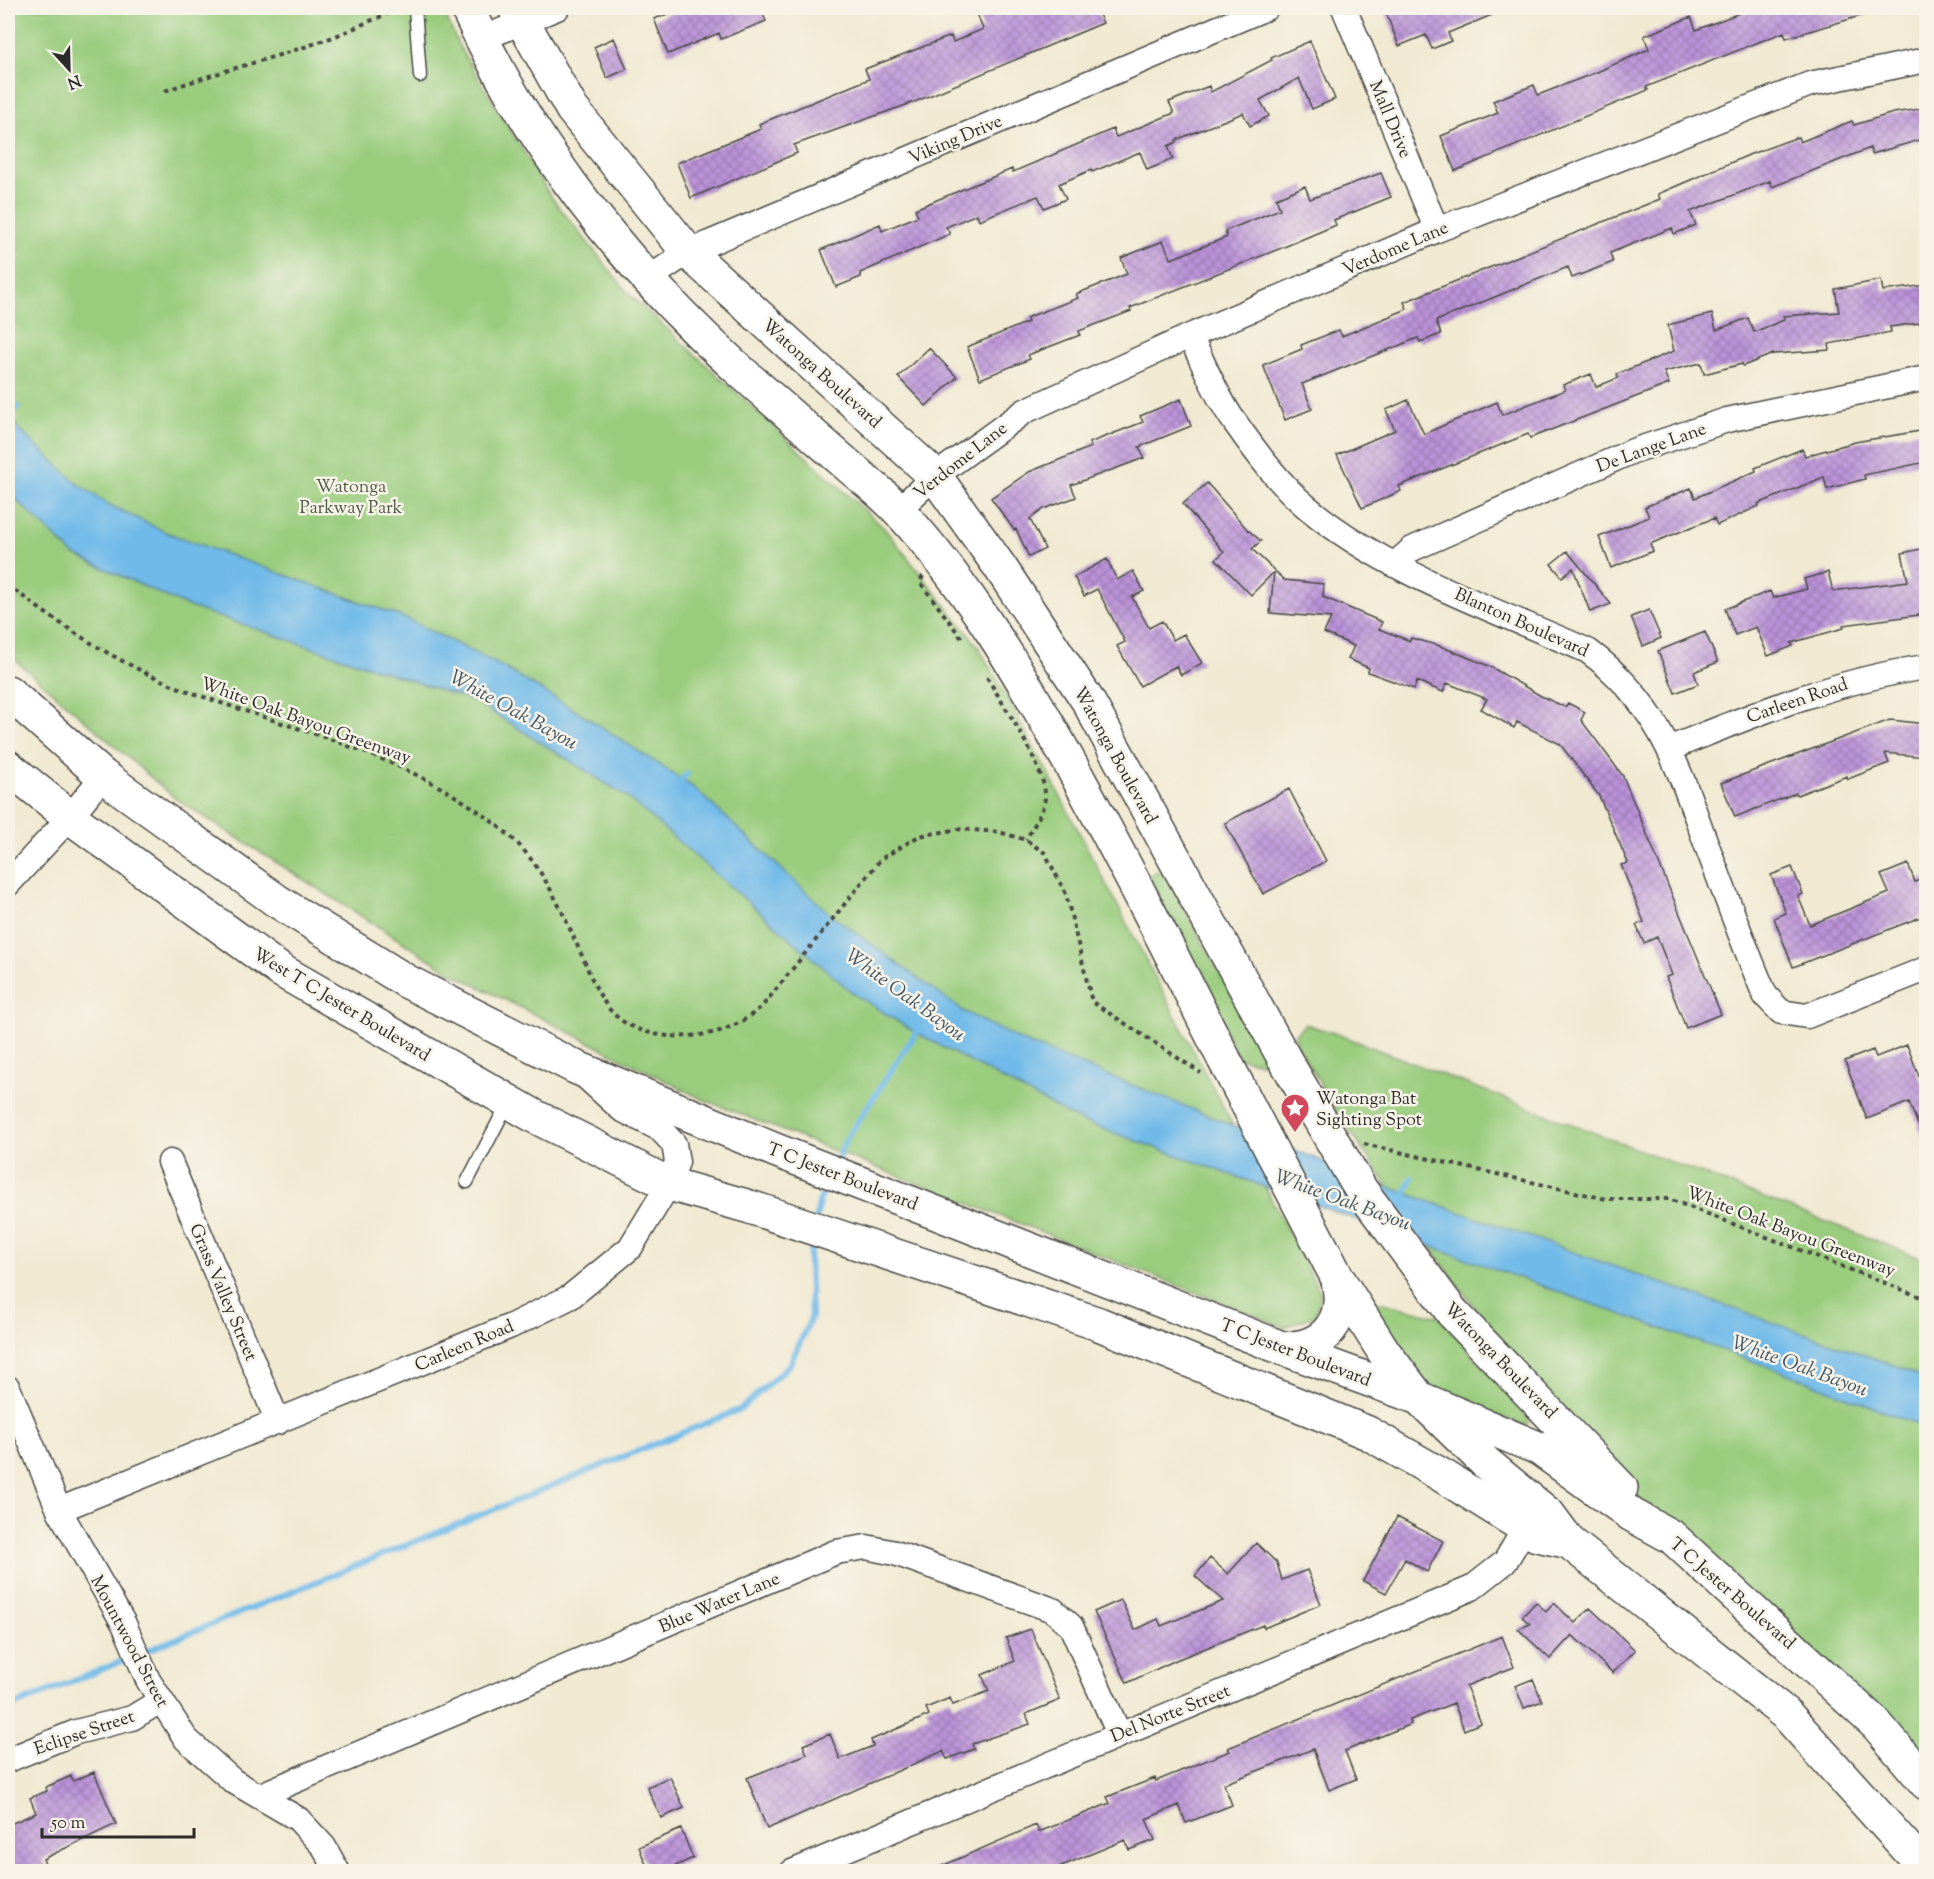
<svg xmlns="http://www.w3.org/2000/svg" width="1934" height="1879" font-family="'Sorts Mill Goudy',serif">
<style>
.green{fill:#99cc7d;stroke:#627c54;stroke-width:1.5}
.water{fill:#70bae9;stroke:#4e728a;stroke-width:1.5}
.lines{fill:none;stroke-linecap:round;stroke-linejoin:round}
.stream{stroke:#70bae9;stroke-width:6}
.building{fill:url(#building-cross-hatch)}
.lane-casing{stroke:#494844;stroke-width:15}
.street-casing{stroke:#494844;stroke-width:27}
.secondary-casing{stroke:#494844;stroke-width:36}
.path{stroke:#494844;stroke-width:4;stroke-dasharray:4.5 4.5;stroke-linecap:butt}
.lane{stroke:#fff;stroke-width:12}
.street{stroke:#fff;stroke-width:24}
.secondary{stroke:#fff;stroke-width:33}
.secondary-bridge-casing{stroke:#494844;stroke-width:36;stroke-linecap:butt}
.secondary-bridge{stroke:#fff;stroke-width:33}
.labels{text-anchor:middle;stroke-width:5;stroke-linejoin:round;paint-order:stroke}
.street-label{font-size:18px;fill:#2b2b2b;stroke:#f7f3e8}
.park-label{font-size:18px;fill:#4c5b44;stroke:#f7f3e8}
.poi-label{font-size:18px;fill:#2b2b2b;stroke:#f7f3e8;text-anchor:start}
.water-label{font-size:20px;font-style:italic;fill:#405664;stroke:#f7f3e8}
</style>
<defs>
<pattern id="building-cross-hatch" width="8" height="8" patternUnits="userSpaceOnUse" patternTransform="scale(1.5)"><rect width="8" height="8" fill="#bb93d9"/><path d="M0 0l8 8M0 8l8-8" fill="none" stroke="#9878b0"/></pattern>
</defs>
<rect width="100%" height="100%" fill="#f7f3e8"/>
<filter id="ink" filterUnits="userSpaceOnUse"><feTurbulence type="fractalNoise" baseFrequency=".0167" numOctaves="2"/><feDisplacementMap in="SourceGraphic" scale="12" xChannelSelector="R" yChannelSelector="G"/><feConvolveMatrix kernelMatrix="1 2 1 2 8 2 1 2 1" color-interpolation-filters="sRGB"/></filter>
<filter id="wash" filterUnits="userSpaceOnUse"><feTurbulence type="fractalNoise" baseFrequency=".008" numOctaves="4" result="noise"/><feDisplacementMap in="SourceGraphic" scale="24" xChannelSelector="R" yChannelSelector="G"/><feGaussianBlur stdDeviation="1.35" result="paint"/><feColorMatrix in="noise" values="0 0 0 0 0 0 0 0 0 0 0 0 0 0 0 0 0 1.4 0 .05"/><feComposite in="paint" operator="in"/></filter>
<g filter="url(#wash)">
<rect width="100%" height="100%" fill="#f1e9d2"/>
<path class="green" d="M8,8h434l18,40 91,149 78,97 255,234 94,118 70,127 273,521 -6,22 -31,11 -582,-228 -252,-127 -274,-173 -168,-145z
M1157,871l9,5 104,189 -31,-7 -90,-179 1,-4z
M1305,1024l32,10 589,226v498l-225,-208 -82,-69 -105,-121 -92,-124 -87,-127 -38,-64 -2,-11z
M1363,1298l76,19 88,101 2,5 -6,2 -104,-39z"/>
<path class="water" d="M8,413l10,16 60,55 30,20 57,28 240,86 96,48 82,49 110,72 137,127 133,97 59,30 355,142 528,186 21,11v48l-129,-51 -719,-257 -165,-89 -59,-37 -228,-198 -150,-94 -289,-96 -114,-52 -65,-62z"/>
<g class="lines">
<path class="stream" d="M8,415l10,-8
M677,784l10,-10
M836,1163l9,-22 75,-114
M1402,1200l10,-22
M816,1220l3,-18 10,-21
M141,1653l600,-244 49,-45 21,-46 -2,-60 4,-19
M8,1708l124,-51"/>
</g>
<g id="blocks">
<path class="building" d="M684,8h76l6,13 -45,18 -2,-6 -51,21 -14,-35z
M992,8h104l7,15 -186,78 -123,44 3,8 -106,45 -14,-35 84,-34 -2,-5 110,-45 -4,-10 86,-33 2,6 30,-13 -6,-15z
M1399,8h110l-61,25 3,8 -19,8 -6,-14 -27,11 -13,-33z
M1752,8h121l1,4 -88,26 -2,-6 -138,55 2,3 -193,81 -14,-35 57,-23 -5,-12 41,-16 4,10 59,-23 52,-23 -5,-13 47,-19 5,13z
M614,38l13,31 -20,9 -13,-31z
M1310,41l25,58 -23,10 -13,-31 -39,22 9,16 -19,10 -7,-13 -67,27 1,2 -9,4 5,13 -26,11 -7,-18 -48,20 -1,-2 -32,14 7,15 -22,9 -6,-12 -59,24 -2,-6 -31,13 4,7 -90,39 1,4 -25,10 -15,-37 59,-26 2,7 36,-15 -3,-7 97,-40 1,3 100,-43 3,8 58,-24 -5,-11 40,-16 2,6 61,-32 -1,-2z
M1926,108v30l-54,16 -2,-6 -98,39 -2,-6 -80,31 6,13 -22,9 -2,-6 -62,25 3,9 -41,16 -4,-11 -132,54 5,13 -21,8 -2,-4 -116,46 10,25 -27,11 -22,-55 39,-16 -1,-4 38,-15 3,6 65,-27 -3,-7 256,-103 -2,-5 93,-40 47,-17 2,5 52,-21 2,4 39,-12z
M1381,173l10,24 -57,23 2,5 -52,22 -154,61 1,3 -52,20 1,4 -52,20 2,4 -50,20 -13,-32 61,-25 -2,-4 52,-20 -2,-4 51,-20 -6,-16 42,-17 8,18 56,-22 -2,-6 55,-22 -4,-11 29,-12 5,13z
M1881,280l2,11 43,-6v37l-36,5 1,5 -62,12 1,6 -57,4 -30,12 -1,-2 -38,10 -3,-11 -37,9 5,12 -139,54 -2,-4 -129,52 2,5 -39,17 -25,-53 58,-25 -9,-20 22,-10 16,34 73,-32 5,13 63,-25 -2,-5 28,-11 5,13 22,-9 -1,-4 57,-23 -6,-26 44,-11 4,16 32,-12 6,14 30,-12 -1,-4 56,-4 -4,-23z
M929,348l28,29 -31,29 -28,-29z
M1181,399l10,27 -52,21 5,11 -73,27 5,12 -32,12 -14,10 15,30 -16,8 -13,-28 -2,1 -23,-32 38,-26 62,-25 -2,-4 54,-21 -3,-6z
M1926,430v32l-62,13 1,4 -38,10 -3,-12 -66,27 1,2 -42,19 -3,-7 -64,26 3,7 -42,17 -12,-31 50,-20 -4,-10 46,-19 4,10 61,-27 -1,-3 47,-19 3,7 50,-14z
M1207,483l40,46 14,12 -9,8 32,31 40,4 -1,13 59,25 -3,7 31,12 1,-3 29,8 49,20 52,30 24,11 3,-4 17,9 -4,8 42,56 98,238 -35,14 -20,-51 6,-2 -15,-38 -13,6 -8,-18 8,-3 -23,-57 7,-2 -29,-67 -39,-52 -43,-22 -3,6 -33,-19 6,-10 -40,-16 -4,9 -26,-11 -3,8 -46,-17 1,-4 -21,-9 6,-13 -30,-13 7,-15 -61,-5 4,-41 -23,23 -35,-36 8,-7 -41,-48z
M1926,548v66l-83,11 1,3 -53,15 2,3 -25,10 -12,-29 -21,8 -10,-26 45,-18 3,7 34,-9 -3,-10 24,-7 5,19 75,-10 -6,-28z
M1567,551l5,6 39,47 -21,8 -17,-44 -11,9 -11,-13z
M1107,559l10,21 16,-9 11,20 -12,6 17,31 13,-7 11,19 11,-6 18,29 -21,12 -5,-9 -36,20 -23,-40 8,-4 -28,-53 -13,7 -10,-19z
M1649,610l12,28 -18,8 -12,-29z
M1705,632l13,30 -24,10 4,12 -23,9 -17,-42z
M1890,720l36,4 -1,33 -40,-4 4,10 -41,16 -1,-3 -50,19 -1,-2 -61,24 -14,-34z
M1289,789l37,72 -63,33 -38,-71z
M1908,864l7,18 11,-5v38l-133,52 -19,-49 12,-5 -15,-38 21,-8 11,27 -5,2 12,29 79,-32 -8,-18z
M1907,1045l15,39 4,-1v62l-17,-43 -42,17 -22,-58 28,-11 3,7z
M1397,1517l46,24 -16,31 -22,-13 -19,34 -23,-12z
M1256,1543l21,20 5,17 25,-10 14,34 -57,24 -1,-3 -87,35 -49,23 -33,-71 27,-12 14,30 23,-11 3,7 62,-25 -28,-25 15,-18 18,16z
M1536,1602l10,10 8,-9 21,20 15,-15 45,42 -22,23 -41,-38 -22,24 -32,-30 12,-5 -8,-7z
M1031,1629l29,71 -34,14 4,10 -58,20 2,5 -27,10 -4,-8 -176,78 -20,-51 60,-24 -4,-9 27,-11 10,25 33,-13 -2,-6 58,-25 -3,-7 24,-10 3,7 36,-14 -7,-16 33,-14 -9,-23z
M1502,1636l12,31 -48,19 15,37 -17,7 -10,-27 -44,17 1,4 -66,27 11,28 -27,11 -16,-41 -89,35 8,21 -46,18 -7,-18 -33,14 9,21 -26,10 -4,-10 -78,32h-119l108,-47 3,7 71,-29 -3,-6 48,-19 1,3 74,-30 -2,-3z
M1533,1679l9,22 -18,7 -9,-22z
M94,1772l22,52 -73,35 5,13h-40v-47l28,-12 -6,-15 17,-7 -1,-4 25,-11 2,5z
M670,1777l14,31 -23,10 -14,-31z
M681,1829l12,29 -31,14h-13l-10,-25z"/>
</g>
</g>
<g filter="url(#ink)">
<use href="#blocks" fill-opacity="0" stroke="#494844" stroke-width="1.5"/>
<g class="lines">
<g class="lane-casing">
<path id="lane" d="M415,8l5,68
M467,1182l41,-79"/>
</g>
<g class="street-casing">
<path id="street" d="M1344,8l93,222
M481,39l76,-31
M648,279l40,-27 578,-244
M1190,336c14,28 26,60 44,85 21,30 46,64 74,87 78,65 188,102 280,143 71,52 90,116 119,195 19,50 37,100 58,149l16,17 26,4 119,-47
M899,509l36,-33 90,-65 165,-75 247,-106 373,-146 116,-24
M1394,565l18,-16 221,-98 94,-31 199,-42
M1671,748c84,-34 165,-68 255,-81
M8,884l62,-67 33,-41
M170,1162l108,260
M8,1388l51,122 65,114 24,56 38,59 47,42 65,38 26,28 14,25
M59,1510l452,-184 59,-29 60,-49 39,-64 8,-22 -3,-18 -14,-15 -39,-20 -34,-31
M8,1760l68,-28 56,-14 28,-17
M261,1795l575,-243 30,-5 29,6 158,57 18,16 48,108
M792,1872l680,-284 33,-26 20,-34"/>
</g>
<g class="secondary-casing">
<path id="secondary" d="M467,8c62,136 159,260 270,360 38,34 76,67 114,100 16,14 35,28 49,44 71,77 122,165 172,255 53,96 103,194 152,292
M515,8l57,101 116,143 247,224 65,91 88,134 196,357
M8,692l95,84 174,125 129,80 169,86 200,83 507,198 137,50 121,51 92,66 40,22 205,188 49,58
M8,767l62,50 210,153 256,147 133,67 81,23 349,117 269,109 75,43 94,59 32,7 218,173 139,154
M1337,1277l47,75 35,46 67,65 63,52 20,27
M1452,1312l169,176
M1282,1348c43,2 67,-29 55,-71"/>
</g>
<path class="path" d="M165,91c51,-19 103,-31 154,-49 28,-9 54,-24 82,-33
M923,576l-3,6 43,58
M8,585c55,43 116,82 182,107 107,39 225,64 314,139 40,33 58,81 79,127 8,19 17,43 32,57 19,18 50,23 75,21 31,-2 54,-12 75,-33l116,-144 38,-23 40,-7 40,3 27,8 19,13 21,41 26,108 109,71
M987,677c15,27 60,91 58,121 -1,13 -13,30 -19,42
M1364,1144l242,55h63l257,100"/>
<use href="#lane" class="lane"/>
<use href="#street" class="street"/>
<use href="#secondary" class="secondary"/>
<g class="secondary-bridge-casing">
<path id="secondary-bridge" d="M1284,1058l77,132 91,122
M1224,1059l113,218"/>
</g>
<use href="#secondary-bridge" class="secondary-bridge"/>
</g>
</g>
<defs>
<g id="sight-pin" transform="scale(1.5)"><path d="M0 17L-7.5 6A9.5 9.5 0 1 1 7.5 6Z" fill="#d1495b" stroke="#f7f3e8"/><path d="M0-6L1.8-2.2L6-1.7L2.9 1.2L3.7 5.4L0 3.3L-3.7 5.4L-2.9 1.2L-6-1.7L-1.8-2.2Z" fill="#fff"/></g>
</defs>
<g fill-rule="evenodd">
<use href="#sight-pin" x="1295" y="1108"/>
</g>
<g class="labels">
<g class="street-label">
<text transform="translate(1391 119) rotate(67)" y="6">Mall Drive</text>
<text transform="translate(955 139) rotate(-23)" y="6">Viking Drive</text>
<text transform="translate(1395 248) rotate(-23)" y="6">Verdome Lane</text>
<text transform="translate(822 373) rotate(42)" y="6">Watonga Boulevard</text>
<text transform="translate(1651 447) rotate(-20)" y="6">De Lange Lane</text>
<text transform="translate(960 460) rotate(-38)" y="6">Verdome Lane</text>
<text transform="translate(1522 622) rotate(24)" y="6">Blanton Boulevard</text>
<text transform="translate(1797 700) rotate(-19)" y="6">Carleen Road</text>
<text transform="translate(306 720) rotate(20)" y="6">White Oak Bayou Greenway</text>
<text transform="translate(1116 755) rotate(61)" y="6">Watonga Boulevard</text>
<text transform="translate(342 1004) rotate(31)" y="6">West T C Jester Boulevard</text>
<text transform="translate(843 1176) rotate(21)" y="6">T C Jester Boulevard</text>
<text transform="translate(1791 1231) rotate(21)" y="6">White Oak Bayou Greenway</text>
<text transform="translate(224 1292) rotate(67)" y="6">Grass Valley Street</text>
<text transform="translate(464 1345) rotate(-23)" y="6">Carleen Road</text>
<text transform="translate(1296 1352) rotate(21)" y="6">T C Jester Boulevard</text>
<text transform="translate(1501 1360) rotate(46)" y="6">Watonga Boulevard</text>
<text transform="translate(1733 1593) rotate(41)" y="6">T C Jester Boulevard</text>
<text transform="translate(719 1602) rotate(-23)" y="6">Blue Water Lane</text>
<text transform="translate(130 1641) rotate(62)" y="6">Mountwood Street</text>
<text transform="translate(1170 1713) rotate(-22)" y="6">Del Norte Street</text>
<text transform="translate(84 1732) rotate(-19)" y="6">Eclipse Street</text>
</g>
<g class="park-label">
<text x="351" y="492">Watonga<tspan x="351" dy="21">Parkway Park</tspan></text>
</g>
<g class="poi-label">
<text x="1316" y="1104">Watonga Bat<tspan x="1316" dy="21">Sighting Spot</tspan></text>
</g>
<g class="water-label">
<text transform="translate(514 709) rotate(29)" y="7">White Oak Bayou</text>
<text transform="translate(906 994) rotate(36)" y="7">White Oak Bayou</text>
<text transform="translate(1343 1199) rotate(20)" y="7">White Oak Bayou</text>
<text transform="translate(1800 1365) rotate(20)" y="7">White Oak Bayou</text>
</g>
</g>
<rect width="1934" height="1879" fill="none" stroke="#f7f3e8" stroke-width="30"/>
<g transform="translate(69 69) rotate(158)" stroke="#f7f3e8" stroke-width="4.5" paint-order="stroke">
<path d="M0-4.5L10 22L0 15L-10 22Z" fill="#2b2b2b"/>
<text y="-9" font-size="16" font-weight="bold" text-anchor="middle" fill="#2b2b2b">N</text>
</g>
<path d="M42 1828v9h152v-9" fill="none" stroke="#2b2b2b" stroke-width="3"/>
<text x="51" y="1828" font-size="18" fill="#2b2b2b" stroke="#f7f3e8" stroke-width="4.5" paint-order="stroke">50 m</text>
</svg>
